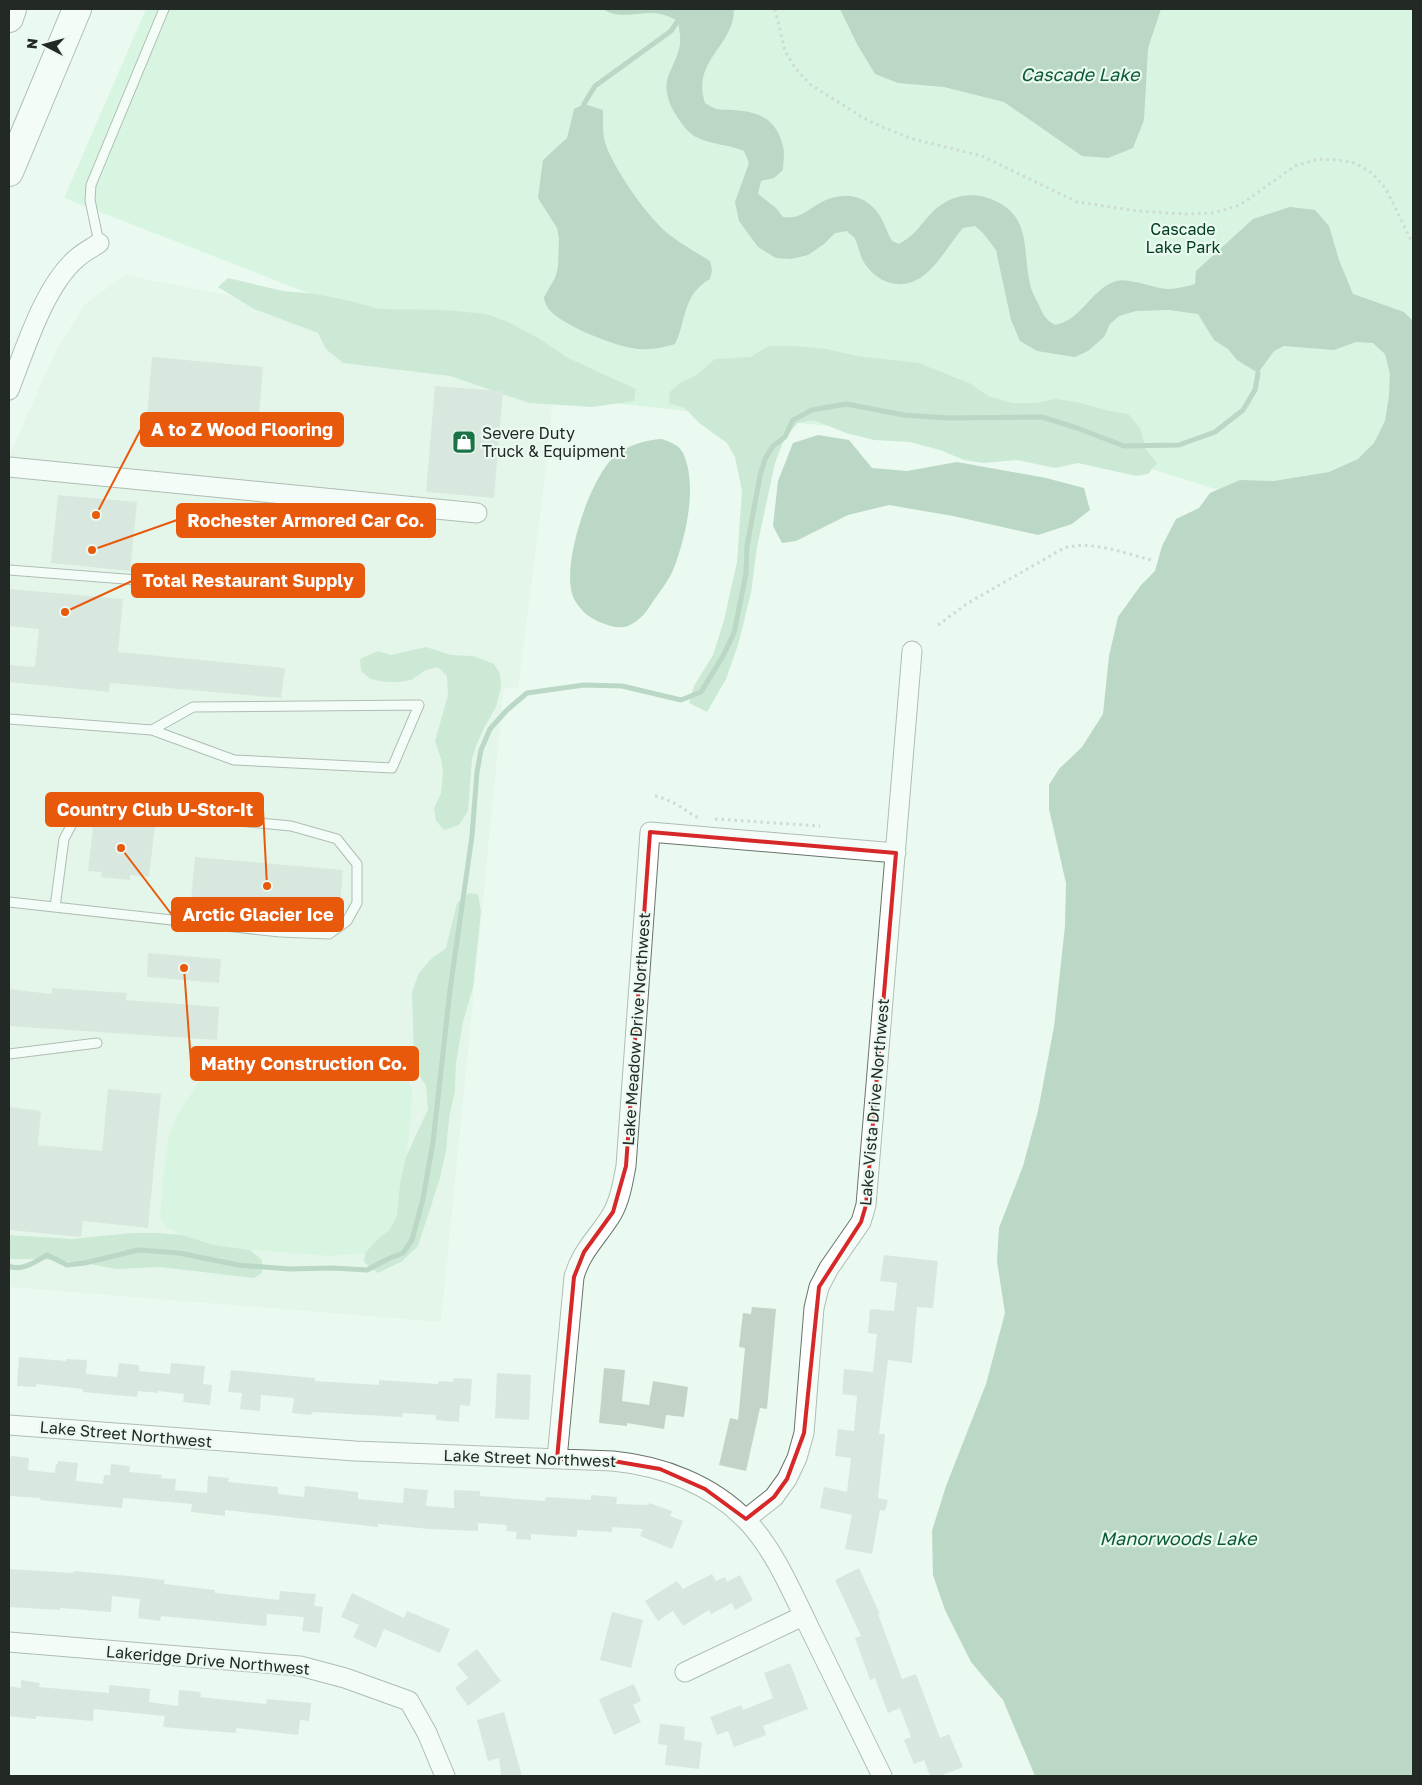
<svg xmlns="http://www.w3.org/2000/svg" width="1422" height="1785" font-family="'Golos Text',sans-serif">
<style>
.built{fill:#dbf2e2}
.green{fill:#c1efd1}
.forest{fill:#a6d4b6}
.water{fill:#80ad90}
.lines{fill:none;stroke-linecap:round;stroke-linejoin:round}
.stream{stroke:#80ad90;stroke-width:5}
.building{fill:#c4d3c8}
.lane-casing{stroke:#66736a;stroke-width:11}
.street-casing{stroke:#66736a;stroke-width:21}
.highway-casing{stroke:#66736a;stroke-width:30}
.path{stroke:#aab6ae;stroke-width:3;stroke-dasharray:2.5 4;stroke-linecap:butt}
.lane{stroke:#fff;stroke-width:9}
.street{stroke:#fff;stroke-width:19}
.highway{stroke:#fff;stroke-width:28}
.marked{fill:none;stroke:#d62828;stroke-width:4;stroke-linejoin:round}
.labels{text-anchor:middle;stroke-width:4.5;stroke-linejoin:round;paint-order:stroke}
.park-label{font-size:16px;fill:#013d21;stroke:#ebfaf0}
.poi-label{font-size:16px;fill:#232925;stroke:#ebfaf0;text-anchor:start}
.street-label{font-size:16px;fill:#232925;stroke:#ebfaf0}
.water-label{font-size:18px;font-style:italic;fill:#0c5a35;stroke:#ebfaf0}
.leader{fill:none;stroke:#e8590c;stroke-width:2}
.callout-dot{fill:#e8590c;stroke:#ebfaf0;stroke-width:2}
.callout{fill:#e8590c;stroke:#e8590c;stroke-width:2}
.callout-label{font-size:18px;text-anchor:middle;font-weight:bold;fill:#fff}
</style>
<rect width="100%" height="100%" fill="#ebfaf0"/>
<path class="built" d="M125,275l281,56 147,57 -3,48 -32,253 -14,-1 -63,634 -432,-35v-831l48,-108 28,-44z"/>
<path class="green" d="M146,9h1267v542l-303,-95 -527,-56 -519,-202z
M273,1062l123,9 10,6 6,12 -1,29 -5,39 -6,27 -3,31 -7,15 -10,7 -15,16 -33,3 -82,-6 -36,-5 -32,-10 -14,-7 -8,-10 4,-51 5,-31 7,-19 22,-34 18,-12 19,-8z"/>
<path class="forest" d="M228,278l55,13 33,3 34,7 29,8 66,1 41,4 22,8 30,16 30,20 68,31 -2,12 -42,6 -63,-4 -79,-27 -107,-13 -17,-14 -8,-16 -64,-24 -36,-22z
M768,346h26l32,3 31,7 62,7 52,21 17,12 24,7h24l20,-4 25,4 24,7 23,4 12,14 6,22 11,13 -9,11 -12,2 -58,-13 -23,5 -38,-8 -34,3 -19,-3 -24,-10 -30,-8 -36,-2 -28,-7 -32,-13 -16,3 -13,14 -10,26 -18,84 -6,46 -13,52 -12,34 -19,33 -18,-9 5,-17 19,-31 11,-35 13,-58 5,-71 -7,-34 -8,-14 -28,-20 -14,-15 -16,-5 1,-11 11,-10 16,-7 18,-16 36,-2z
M426,647l25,8 22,1 21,8 6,10 1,13 -5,20 -12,21 -8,18 -4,13 -4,52 -9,14 -15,5 -8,-9 -2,-13 7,-15 2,-21 -2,-13 -6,-18 13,-46 -1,-19 -9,-9 -12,3 -15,10 -11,2h-14l-16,-3 -9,-8 -1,-12 18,-8 13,4z
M469,893l9,1 3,17 -8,76 -10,35 -7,41 -1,28 -6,27 -3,33 -6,27 -22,68 -17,16 -23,11 -14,-11 1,-9 15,-16 10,-7 7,-15 3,-31 6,-27 22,-48 -2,-23 -8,-13 -4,-17 -2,-64 7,-19 12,-14 15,-11 11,-45z
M132,1233h26l24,2 32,10 36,5 12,10v13l-8,5 -94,-11 -44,2 -31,-6 -44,-4h-32v-24l63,4z"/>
<path class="water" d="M603,9h131c0,38 -43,51 -29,94 15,9 13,6 29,7 26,2 42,9 49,36 2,7 0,17 0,24l-9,8 -13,3 -3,13 18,14 7,9c14,2 21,-4 32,-11 23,-15 49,-15 65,10 5,8 7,17 12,25l7,3c5,-3 11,-7 15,-11 10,-10 17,-23 30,-30 12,-8 31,-10 44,-5 46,16 33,52 43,90 2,6 5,12 8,17 4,10 7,15 16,20 27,-5 36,-36 61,-44 14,-4 39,8 53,8 8,0 18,-3 26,-5l1,-13 57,-52 37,-12 25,3 14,16 10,34 14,34 51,18 9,9v1455h-378l-32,-76 -32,-38 -26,-52 -12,-35 -1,-44 14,-45 40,-102 19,-71 -8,-52 2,-33 24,-62 15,-55 16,-84 11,-101 1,-43 -17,-74v-24l10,-16 23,-22 21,-33 6,-58 9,-39 23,-32 14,-14 7,-25 14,-27 23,-11 11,-15 30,-13 34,1 55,-9 29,-13 16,-16 11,-22 4,-25 1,-22 -5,-20 -12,-11 -17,-1 -22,8 -50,-4 -10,5 -16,22 -21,-13 -9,-11 -14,-9 -16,-26 -29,-4 -33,1 -17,5 -9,8 -6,13 -16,14 -13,6 -38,-6 -17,-10 -9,-21 -15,-70 -13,-17 -8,-7 -12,2c-13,15 -24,36 -40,48 -19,14 -41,9 -55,-8 -9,-11 -8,-19 -13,-29 -1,-3 -6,-5 -8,-8l-12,2 -11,11 -16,11 -17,4 -15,-1 -18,-11 -19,-26 -4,-19 14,-39 -5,-12c-16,-7 -33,-6 -48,-14 -6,-3 -13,-11 -16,-16 -9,-12 -17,-29 -12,-44 4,-11 10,-21 12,-33 1,-8 -1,-15 -2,-23 -9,-5 -17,-8 -27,-8 -15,0 -35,6 -48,-4z
M840,9h321l-13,39 -4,72 -11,28 -25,10 -26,-2 -78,-54 -60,-15 -46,-4 -23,-9 -18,-30z
M584,104l19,6c0,13 -1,26 4,38 10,25 42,72 64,88 12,9 26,17 39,25l2,9 -2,9c-28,16 -23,41 -35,65 -14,4 -28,7 -43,4 -20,-3 -77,-25 -86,-43 -1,-3 -2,-6 -2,-8l11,-19 3,-11 1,-28 -2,-11 -19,-30 5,-38 24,-22 7,-29z
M818,435l31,5 23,28 35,3 50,-9 89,16 38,10 6,22 -18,14 -34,11 -85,-19 -64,-11 -41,10 -52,26 -14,2 -9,-17 5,-45 15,-38z
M662,439c8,3 17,6 21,14 15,32 3,83 -9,115 -5,12 -13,22 -20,32 -7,11 -13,20 -26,26 -9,3 -18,0 -26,-3 -12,-4 -22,-13 -28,-24 -15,-30 16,-123 42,-144 12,-10 30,-15 46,-16z"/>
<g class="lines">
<path class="stream" d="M584,104l11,-18 76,-55 15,-22
M9,1266c12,6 28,-5 38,-11l20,10 18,-2 53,-13 41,3 59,12 52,4 42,-1 35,2 21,-11 15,-6 9,-13 11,-41 10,-57 17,-152 22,-154 5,-64 4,-22 9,-21 17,-19 20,-17 57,-8 38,1 59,14 20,-8 22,-36 11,-23 12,-59 1,-28 13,-70 5,-17 8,-13 12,-9 8,-17 19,-10 34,-6 58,11 44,3 94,-1 35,11 47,18 55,-1 36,-13 28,-22 12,-20 3,-17"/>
</g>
<path class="building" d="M152,357l111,10 -5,60 -111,-10z
M435,386l68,5 -9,107 -68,-6z
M58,495l79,7 -7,69 -79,-8z
M9,589l114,10 -5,53 167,16 -4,30 -171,-15 -1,9 -100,-10v-17l26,2 4,-38 -30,-3z
M94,819l61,7 -6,51 -19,-2v5l-29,-3 1,-5 -14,-1z
M195,857l148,13 -4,44 -148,-13z
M148,953l73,6 -2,24 -72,-6z
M52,988l75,5 -1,7 93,7 -2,33 -208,-14v-37l43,5z
M108,1089l53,5 -13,134 -65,-7 -2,16 -72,-7v-123l32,4 -3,34 64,6z
M884,1255l54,6 -5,47 -16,-1 -5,56 -24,-3 -9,74h6l-7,64 10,2 -3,11 -5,-1 -8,44 -27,-5 7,-34 -32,-7 4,-21 23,5 4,-34 -16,-2 3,-27 16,2 3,-35 -15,-2 2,-25 29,3 4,-38 -9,-1 2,-24 24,2 3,-28 -17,-2z
M752,1307l24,2 -9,100 -7,-1 -14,63 -27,-6 11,-47 8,2 7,-72 -6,-1 4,-34 8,1z
M19,1357l47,4v-2l21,1 -1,14 31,3 2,-14 20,2v6l31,3 1,-11 34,3 -2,18 9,1 -2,20 -27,-3 1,-8 -26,-3v2l-20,-2 -1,6 -54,-5v-3l-47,-5v3l-19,-1z
M604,1368l21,2 -3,31 27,4 4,-24 35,6 -4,30 -18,-2 -2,14 -37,-6v3l-28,-3z
M231,1370l84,8v3l64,4v-5l59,4 1,-3 14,1 1,-4 18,1 -2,27 -10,-1 -1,17 -23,-2v-5l-33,-2 -1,4 -90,-5 -1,3 -19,-2 2,-15 -33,-3 -1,16 -20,-2 2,-16 -14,-1z
M497,1373l34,2 -2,45 -34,-2z
M11,1456l18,2 -1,12 27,3 1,-9h2v-3l20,2 -2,18 27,3 1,-9h6l1,-11 19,2 -1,6 33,3 -1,3 15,1 -1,11 32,3 1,-17 21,2 -1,4 50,5v7l26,3 1,-11 53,6v7l45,4 1,-15 24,2 -2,16 28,2v-18l26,1v5l65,5 1,-4 45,3v-5l26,2 -1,7 32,1 1,-2 23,8 -2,5 13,5 -11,28 -32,-13 3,-7 -31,-2v5l-35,-2v7l-46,-3v6l-15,-1 1,-7 -11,-1 1,-6 -29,-2v8l-49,-2 -51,-5v3l-153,-17v6l-34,-4 1,-8 -69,-6 -1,10 -82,-8v-2l-31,-2v-32z
M859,1568l21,46h-2l24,65 14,-5 24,64 9,-4 14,33 -23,9h-10l-6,-16 -10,4 -10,-24 7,-3 -11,-29 -12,5 -13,-35 -5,2 -15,-42 6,-2 -26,-56z
M9,1569l64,4 1,-2 55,5 36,4 -1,4 51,6v3l64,7 1,-9 36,3 -2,12 9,1 -3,26 -18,-2 2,-14 -37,-3 -1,12 -105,-10 -1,5 -22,-3 2,-19 -28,-3 -1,16 -51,-4v2l-51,-3z
M712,1574l4,7 9,-4 2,5 13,-7 13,25 -18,10 -3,-7 -21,11 -2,-4 -26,16 -10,-15 -15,10 -13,-20 32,-20 6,8z
M352,1593l52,25 3,-7 43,18 -10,24 -56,-24 -8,19 -23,-11 6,-12 -18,-8z
M612,1612l31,8 -12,48 -31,-8z
M477,1649l24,32 -33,25 -13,-18 13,-10 -11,-14z
M790,1663l18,46 -45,17 3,9 -32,12 -6,-16 -11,4 -7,-18 31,-12 2,5 30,-12 -9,-25z
M21,1680l19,3 -1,4 70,6v-8l41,4 -1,13 29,4 1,-16 22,2 -1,5 66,7 1,-5 44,4 -2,18 -9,-1 -2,15 -62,-7v5l-73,-6 2,-11 -71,-7 -1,12 -57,-5v3l-27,-3v-30l12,2z
M634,1684l7,17 -8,4 8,17 -27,13 -15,-36z
M504,1712l18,64h-21l-2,-18 -11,3 -11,-41z
M660,1724l25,3 -1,13 18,2 -3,27 -34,-4 2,-20 -9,-1z"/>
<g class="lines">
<g class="lane-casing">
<path id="lane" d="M99,243l-9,-43 1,-15 73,-176
M9,570l193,15
M9,719l143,11 82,30 158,8 27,-63 -226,2 -41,23
M9,902l271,30 49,2 18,-13 10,-18v-39l-20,-25 -46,-13 -199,-19 -19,15 -9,17 -9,68
M9,1054l88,-11"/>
</g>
<g class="street-casing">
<path id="street" d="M9,390c16,-40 35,-104 68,-132 7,-6 15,-10 22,-15
M9,467l468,46
M9,1425l346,26 258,10c49,5 98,23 133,59 28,29 45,70 63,107 24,50 49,99 73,149
M557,1459l17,-182c7,-26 25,-41 38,-63 8,-14 11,-32 14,-48l24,-334 246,21
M746,1519l28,-22 13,-18 10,-21 7,-25 10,-125 5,-21 10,-19 32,-46 5,-17 46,-554
M9,1642l291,24 45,12 64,23 18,32 18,43
M685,1672l118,-56"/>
</g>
<g class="highway-casing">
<path id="highway" d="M9,18l3,-9
M9,172l68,-163"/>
</g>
<path class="path" d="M775,9l10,42 10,17 16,17 56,35 20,9 26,10 69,17 95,46 61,9 48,3 27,-1 27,-8 55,-39 23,-7 19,1 18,3 17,10 14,16 27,55
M938,625l30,-22 96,-55c28,-8 59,5 87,12
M655,796c8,2 16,5 24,10 8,4 12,10 22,12
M715,819l105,7"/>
<use href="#lane" class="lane"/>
<use href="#street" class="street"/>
<use href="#highway" class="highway"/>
</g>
<path d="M0 0H1422V1785H0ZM650,832l246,21 -30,352 -5,17 -42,65 -15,146 -17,46 -13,18 -28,22 -41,-30 -45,-20 -47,-8 -56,-2 17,-182 10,-25 29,-40 13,-46z" fill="#ebfaf0" fill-opacity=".55" fill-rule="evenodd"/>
<path class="marked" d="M650,832l246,21 -30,352 -5,17 -42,65 -15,146 -17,46 -13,18 -28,22 -41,-30 -45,-20 -47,-8 -56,-2 17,-182 10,-25 29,-40 13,-46z"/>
<defs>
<g id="shop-square" transform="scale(1.25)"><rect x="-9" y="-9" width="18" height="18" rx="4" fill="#1a7246" stroke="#ebfaf0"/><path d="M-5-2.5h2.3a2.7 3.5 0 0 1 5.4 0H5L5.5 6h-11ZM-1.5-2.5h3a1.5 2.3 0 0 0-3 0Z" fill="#fff"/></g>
</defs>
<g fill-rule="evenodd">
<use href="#shop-square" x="464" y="442"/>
</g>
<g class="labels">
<g class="park-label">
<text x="1183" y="235">Cascade<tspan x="1183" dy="18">Lake Park</tspan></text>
</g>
<g class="poi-label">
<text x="482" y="439">Severe Duty<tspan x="482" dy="18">Truck &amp; Equipment</tspan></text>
</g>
<g class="street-label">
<text transform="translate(636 1029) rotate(-86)" y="6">Lake Meadow Drive Northwest</text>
<text transform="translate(874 1102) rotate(-85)" y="6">Lake Vista Drive Northwest</text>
<text transform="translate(126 1434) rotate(5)" y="6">Lake Street Northwest</text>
<text transform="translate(530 1458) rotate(2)" y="6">Lake Street Northwest</text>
<text transform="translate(208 1660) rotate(5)" y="6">Lakeridge Drive Northwest</text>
</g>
<g class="water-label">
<text x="1080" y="81">Cascade Lake</text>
<text x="1178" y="1545">Manorwoods Lake</text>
</g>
</g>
<path class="leader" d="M96 515L141 429M92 550L177 520M65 612L132 581M267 886L263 810M121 848L172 915M184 968L191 1063"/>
<g class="callout-dot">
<circle cx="96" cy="515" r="5"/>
<circle cx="92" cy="550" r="5"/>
<circle cx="65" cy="612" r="5"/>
<circle cx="267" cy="886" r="5"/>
<circle cx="121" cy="848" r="5"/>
<circle cx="184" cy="968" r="5"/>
</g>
<g class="callout">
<rect x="141" y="413" width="202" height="33" rx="5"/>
<rect x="177" y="504" width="258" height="33" rx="5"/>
<rect x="132" y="564" width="232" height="33" rx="5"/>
<rect x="46" y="793" width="217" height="33" rx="5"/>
<rect x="172" y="898" width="171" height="33" rx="5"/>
<rect x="191" y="1047" width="227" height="33" rx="5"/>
</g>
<g class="callout-label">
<text x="242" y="436">A to Z Wood Flooring</text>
<text x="306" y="527">Rochester Armored Car Co.</text>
<text x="248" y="587">Total Restaurant Supply</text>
<text x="155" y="816">Country Club U-Stor-It</text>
<text x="258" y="921">Arctic Glacier Ice</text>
<text x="304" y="1070">Mathy Construction Co.</text>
</g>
<rect width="1422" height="1785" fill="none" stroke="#232925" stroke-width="20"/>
<g transform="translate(45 45) rotate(276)" stroke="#ebfaf0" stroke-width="4" paint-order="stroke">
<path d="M0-4L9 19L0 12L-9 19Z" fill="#232925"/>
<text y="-8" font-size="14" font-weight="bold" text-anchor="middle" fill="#232925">N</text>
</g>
</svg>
